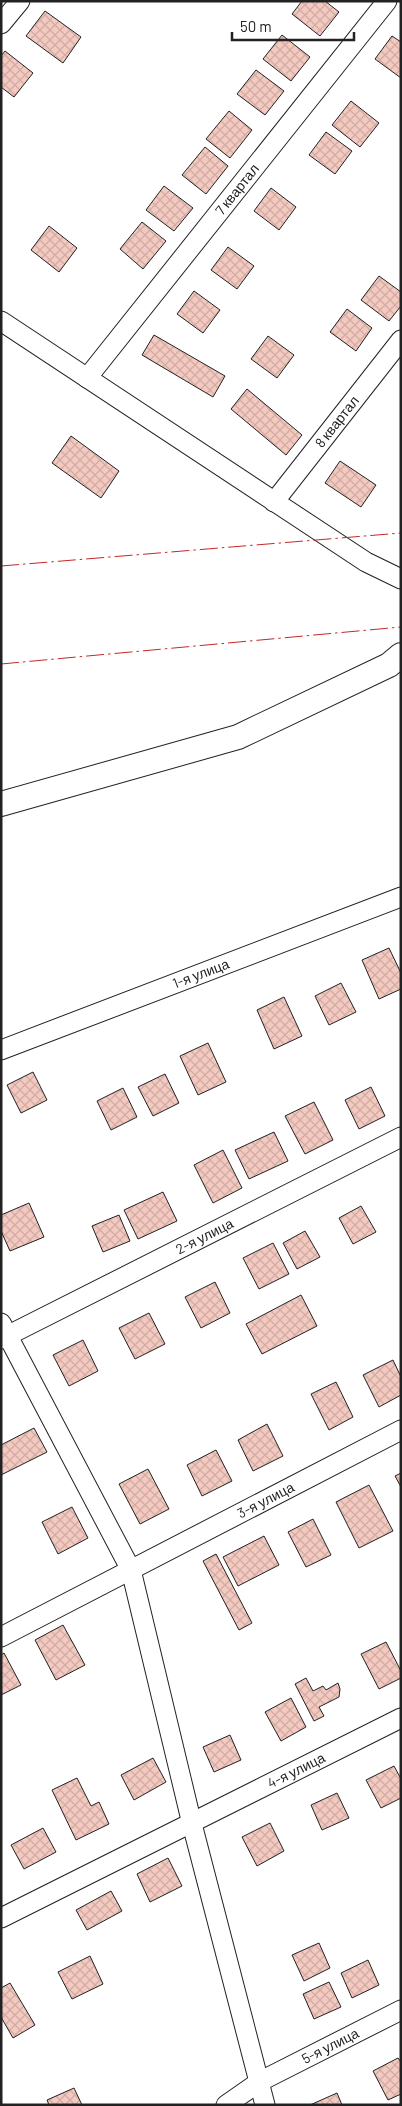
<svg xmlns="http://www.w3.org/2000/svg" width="402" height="2106" font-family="Barlow,sans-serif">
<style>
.building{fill:url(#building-cross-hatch);stroke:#222}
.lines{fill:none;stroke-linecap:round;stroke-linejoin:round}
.minor-casing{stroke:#222;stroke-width:21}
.major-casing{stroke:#222;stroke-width:26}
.minor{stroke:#fff;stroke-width:19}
.major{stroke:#fff;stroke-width:24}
.power{stroke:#c62828;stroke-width:1;stroke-dasharray:18 4 2.5 4;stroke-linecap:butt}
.labels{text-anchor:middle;stroke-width:4;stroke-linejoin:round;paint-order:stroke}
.street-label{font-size:14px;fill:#222;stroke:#fff}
</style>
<defs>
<pattern id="building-cross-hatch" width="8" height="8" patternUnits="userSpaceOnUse" patternTransform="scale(1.25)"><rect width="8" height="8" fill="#f3c9c0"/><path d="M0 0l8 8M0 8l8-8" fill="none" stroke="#d0aca5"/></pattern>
</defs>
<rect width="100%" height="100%" fill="#fff"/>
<path class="building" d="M302,1h23l14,11 -19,24 -28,-22z
M45,11l36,26 -18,26 -37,-27z
M282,35l28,22 -19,24 -28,-22z
M392,36l9,6v36l-26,-19z
M5,51l28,22 -19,24 -13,-10v-31z
M256,70l28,21 -19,24 -28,-21z
M351,101l28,22 -19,24 -28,-22z
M229,111l23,19 -22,28 -24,-19z
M326,132l26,19 -17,23 -26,-19z
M205,147l23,19 -22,28 -24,-19z
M164,186l29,22 -19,23 -28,-21z
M271,188l25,19 -17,23 -25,-19z
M142,222l24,19 -23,28 -23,-20z
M49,226l28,22 -18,24 -28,-22z
M228,247l26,19 -17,23 -26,-19z
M379,276l22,16v14l-12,15 -28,-21z
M194,291l26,19 -17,23 -26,-19z
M347,309l25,19 -16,23 -26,-19z
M154,335l71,41 -12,21 -71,-42z
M268,336l26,19 -17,23 -26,-19z
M247,389l55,46 -16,20 -55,-46z
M71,436l48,35 -18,27 -49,-35z
M340,461l36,24 -15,22 -36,-24z
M389,948l12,25v16l-22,10 -17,-39z
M341,983l15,29 -27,13 -14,-29z
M284,997l18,39 -28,13 -17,-39z
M208,1043l18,39 -28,13 -18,-39z
M33,1072l14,28 -26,13 -14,-28z
M165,1074l14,29 -26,13 -15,-29z
M371,1087l14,29 -26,13 -14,-29z
M123,1088l14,29 -26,13 -14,-29z
M314,1102l19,38 -28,14 -20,-38z
M274,1132l14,29 -39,18 -14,-29z
M223,1150l19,38 -29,15 -19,-38z
M163,1192l14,29 -39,18 -14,-29z
M29,1203l15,34 -34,14 -9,-20v-16z
M361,1206l15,26 -23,12 -14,-26z
M119,1215l11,26 -27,11 -11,-26z
M305,1231l15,26 -23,12 -14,-26z
M273,1243l16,31 -30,15 -16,-31z
M215,1282l15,31 -29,15 -16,-31z
M301,1295l16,31 -55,28 -16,-30z
M149,1313l16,31 -30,15 -16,-31z
M83,1340l15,31 -29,15 -16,-31z
M393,1360l8,17v18l-22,12 -16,-32z
M336,1382l17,35 -24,13 -18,-36z
M267,1424l16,32 -30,15 -15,-31z
M34,1428l13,24 -46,23v-30z
M216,1450l16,31 -30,15 -15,-31z
M148,1469l21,40 -29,15 -21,-40z
M401,1473v14l-6,-11z
M369,1485l24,46 -34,17 -23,-46z
M72,1507l16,31 -30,16 -16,-32z
M313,1519l18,36 -25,12 -18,-35z
M264,1536l15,29 -41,21 -15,-29z
M216,1554l36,69 -13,7 -36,-69z
M63,1625l22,40 -29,15 -21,-40z
M386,1642l15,29v7l-22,11 -18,-35z
M4,1653l17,32 -20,10v-40z
M306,1678l7,13 10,-5 3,4 12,-7 2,6 -1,8 -20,10 5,9 -10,5 -19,-37z
M291,1698l15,29 -25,14 -16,-29z
M230,1735l11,25 -27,12 -11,-25z
M153,1758l13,24 -32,18 -13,-25z
M394,1766l7,13v19l-20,10 -15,-28z
M77,1778l14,28 8,-4 10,22 -33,16 -24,-50z
M337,1793l12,25 -27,12 -11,-25z
M270,1823l14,28 -27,15 -15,-29z
M43,1828l13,24 -32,17 -13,-24z
M168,1858l14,28 -32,16 -13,-28z
M111,1891l11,20 -35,19 -11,-20z
M319,1943l11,25 -26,13 -12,-26z
M90,1956l13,28 -31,15 -14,-27z
M368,1960l11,25 -27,13 -11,-25z
M329,1982l12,25 -27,12 -11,-25z
M10,1983l25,42 -22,13 -12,-21v-29z
M398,2058l3,4v32l-13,6 -15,-29z
M74,2088l8,17h-33l-2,-5z
M337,2093l5,12h-32z"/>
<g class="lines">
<g class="minor-casing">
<g id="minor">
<path d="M1,24l19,-23"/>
<path d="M1,321l365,241 35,17"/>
<path id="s1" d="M87,378l300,-377"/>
<path id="s2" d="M274,502l127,-162"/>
<path id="s3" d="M1,1050l400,-153"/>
<path d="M1,1323l130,247 61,254 73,281"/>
<path id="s4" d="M1,1339l400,-202"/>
<path id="s5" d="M1,1637l400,-207"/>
<path id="s6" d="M1,1918l400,-200"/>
<path id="s7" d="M226,2105l33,-23 142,-72"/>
</g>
</g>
<g class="major-casing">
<path id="major" d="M1,804l237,-67 151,-72 12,-10"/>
</g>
<use href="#minor" class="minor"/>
<use href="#major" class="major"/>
<path class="power" d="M1,566l400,-33
M1,664l400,-37"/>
</g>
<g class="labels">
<g class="street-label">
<text dy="5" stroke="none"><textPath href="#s1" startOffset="241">7 квартал</textPath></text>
<text dy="5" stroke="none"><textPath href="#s2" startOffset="102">8 квартал</textPath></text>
<text dy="5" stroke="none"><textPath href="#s3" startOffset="214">1-я улица</textPath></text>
<text dy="5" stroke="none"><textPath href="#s4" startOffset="228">2-я улица</textPath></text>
<text dy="5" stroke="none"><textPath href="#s5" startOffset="298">3-я улица</textPath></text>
<text dy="5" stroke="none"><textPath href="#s6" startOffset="330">4-я улица</textPath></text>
<text dy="5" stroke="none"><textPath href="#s7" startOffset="120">5-я улица</textPath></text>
</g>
</g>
<rect width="402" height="2106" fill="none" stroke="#222222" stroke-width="5"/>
<path d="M232 32v8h122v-8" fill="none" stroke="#222222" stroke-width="2.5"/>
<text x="240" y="32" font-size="15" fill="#222222" stroke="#ffffff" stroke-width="4" paint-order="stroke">50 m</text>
</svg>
